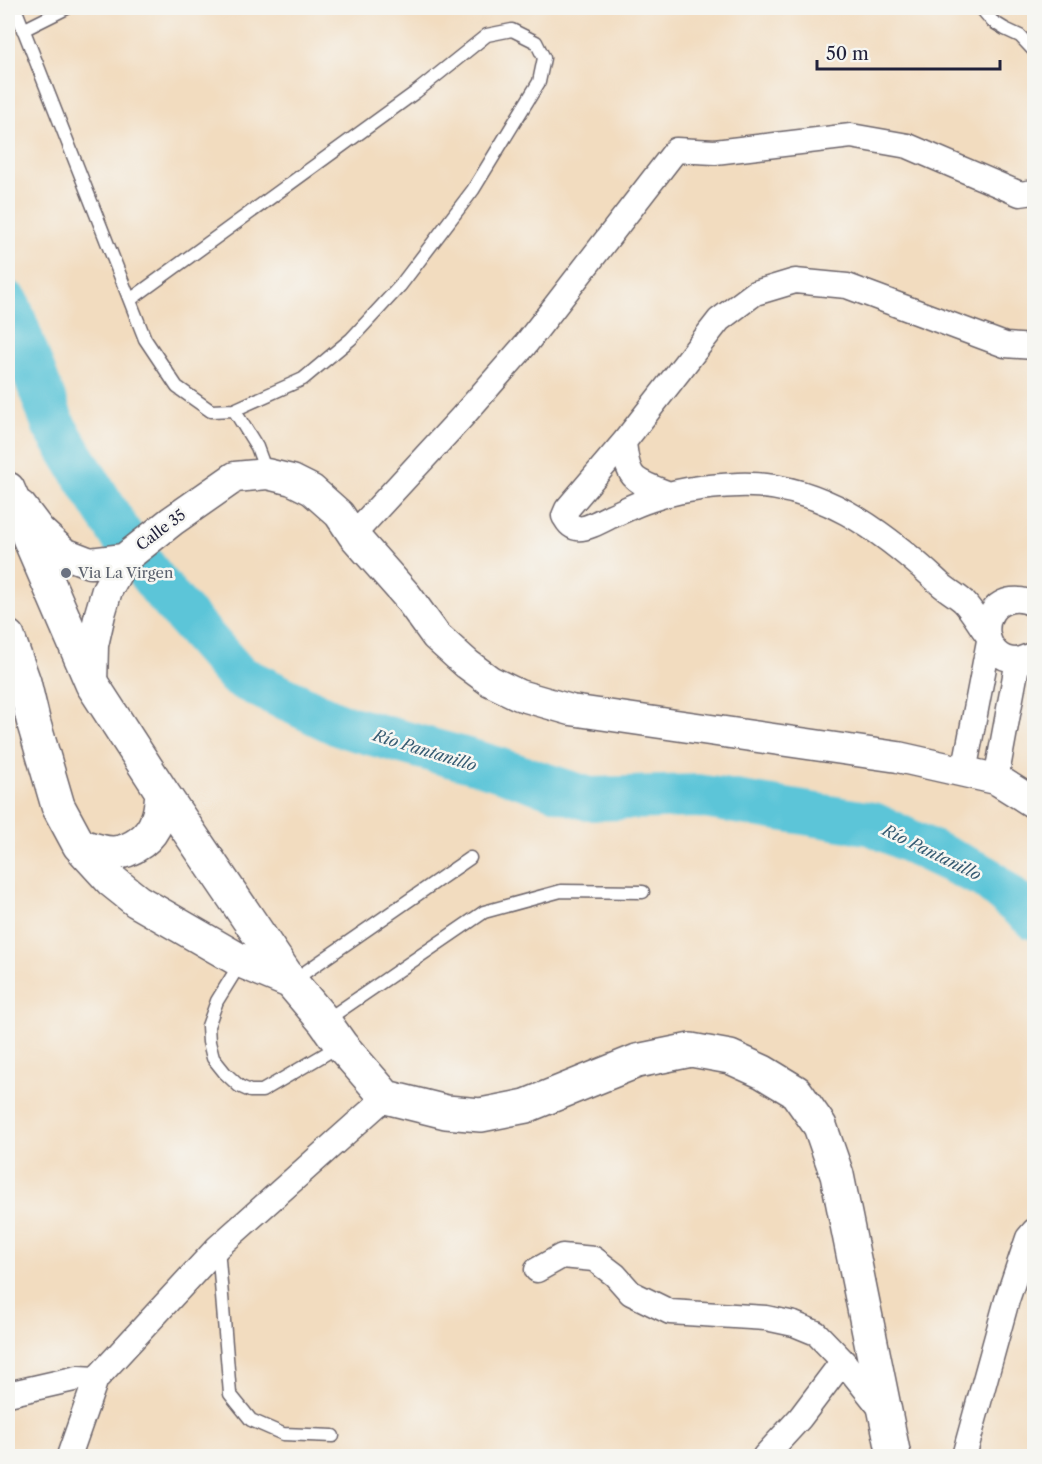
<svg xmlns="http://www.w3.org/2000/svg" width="1042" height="1464" font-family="'Libre Caslon Text',serif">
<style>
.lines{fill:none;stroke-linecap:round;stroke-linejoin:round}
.river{stroke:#5cc5d8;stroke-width:44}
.service-casing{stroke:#6b6369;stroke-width:15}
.minor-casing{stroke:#6b6369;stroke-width:27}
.tertiary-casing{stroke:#6b6369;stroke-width:33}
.secondary-casing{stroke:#6b6369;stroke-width:36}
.service{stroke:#fff;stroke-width:12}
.minor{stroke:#fff;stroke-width:24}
.tertiary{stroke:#fff;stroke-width:30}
.secondary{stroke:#fff;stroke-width:33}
.worship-dot{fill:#6b7280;stroke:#f6f6f2;stroke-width:2}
.labels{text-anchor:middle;stroke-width:5;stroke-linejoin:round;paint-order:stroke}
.street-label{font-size:15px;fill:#22223b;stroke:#f6f6f2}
.worship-label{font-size:15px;fill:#5b616d;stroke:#f6f6f2;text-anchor:start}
.water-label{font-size:16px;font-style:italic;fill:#365b72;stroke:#f6f6f2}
</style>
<rect width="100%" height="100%" fill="#f6f6f2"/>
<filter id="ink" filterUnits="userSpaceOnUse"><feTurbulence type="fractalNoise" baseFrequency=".0167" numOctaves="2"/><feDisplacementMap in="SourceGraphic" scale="12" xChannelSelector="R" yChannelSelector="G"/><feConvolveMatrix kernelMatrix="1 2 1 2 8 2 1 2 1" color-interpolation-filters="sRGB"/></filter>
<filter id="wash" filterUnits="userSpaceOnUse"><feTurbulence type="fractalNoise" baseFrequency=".008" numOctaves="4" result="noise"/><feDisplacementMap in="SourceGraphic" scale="24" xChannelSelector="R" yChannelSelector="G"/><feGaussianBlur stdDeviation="1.35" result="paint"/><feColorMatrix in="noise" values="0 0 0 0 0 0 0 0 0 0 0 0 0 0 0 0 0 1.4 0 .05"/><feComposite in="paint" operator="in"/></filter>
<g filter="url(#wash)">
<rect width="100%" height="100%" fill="#f2dcbf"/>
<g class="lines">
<path class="river" d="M8,303l46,123 74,120 35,45 75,85 102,49 142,39 107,35 109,-3 175,28 112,53 49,41"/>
</g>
</g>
<g filter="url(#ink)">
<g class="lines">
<g class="service-casing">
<path id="service" d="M15,8l130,331 32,48 34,24 23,-1 23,37 10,27
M981,8l11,13 13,8 15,7 14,15
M23,30l44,-22
M130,300l286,-208 71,-57 25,-5 24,12 8,16 -5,24 -66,108 -73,96 -49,53 -48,40 -69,31
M241,962l-24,39 -9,25 1,16 4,16 12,15 14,13 11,5h12l77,-45
M291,982l179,-124
M325,1021l159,-109 77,-21 82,1
M218,1247l12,147 21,26 32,14 50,2"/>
</g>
<g class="minor-casing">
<path id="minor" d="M624,442l-57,67 -3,7c3,5 6,11 13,12 8,2 26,-8 34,-12 12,-5 25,-12 38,-16 28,-10 59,-14 89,-15 80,-3 144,45 200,97 7,7 17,12 25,19 9,9 16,23 24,33
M669,494c-35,-14 -41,-12 -45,-52l95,-122 36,-27 40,-12 52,5 158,59 29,2
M353,535l109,-118 63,-72 151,-195 39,2 136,-16 57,10 112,48 14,-2
M1034,605c-6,-4 -14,-6 -22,-5 -36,5 -31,61 5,60 5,-1 12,-4 17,-6
M964,772l25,-131
M996,779l22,-119
M537,1270l25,-14 32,3 21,16 16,18 39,19 96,6 28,6 22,9 27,28
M8,1394l70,-16 18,1
M69,1456l27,-77 122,-132 168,-150
M765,1456l35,-38 43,-57 39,49
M964,1456l43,-156 21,-62 6,-7"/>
</g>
<g class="tertiary-casing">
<path id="tertiary" d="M21,506l19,25 24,22 26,10 34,-4 48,-38 63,-44 32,-3 25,6 20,10 27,24 14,21 54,61 29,40 31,28 23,17 29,14 52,15 327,47 98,22 38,24
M92,684l1,-39 7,-31 7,-24 17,-31"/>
</g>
<g class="secondary-casing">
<path id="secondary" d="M8,489l84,195 70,108 129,190 33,39 17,24 45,52 60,15 35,3 45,-9 111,-45 54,-11 39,7 33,15 33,20 24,34 17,49 57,281
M8,637l16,45 10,42 24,82 21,39 33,36 25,20 104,60 50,21
M79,845c25,8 39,14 62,-3 8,-6 13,-13 16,-22 4,-9 4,-19 5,-28"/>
</g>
<use href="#service" class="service"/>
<use href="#minor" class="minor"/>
<use href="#tertiary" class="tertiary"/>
<use href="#secondary" class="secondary"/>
</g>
</g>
<circle class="worship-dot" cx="66" cy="573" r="6"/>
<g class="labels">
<g class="street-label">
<text transform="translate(161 530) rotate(-37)" y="5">Calle 35</text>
</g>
<g class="worship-label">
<text x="78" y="578">Via La Virgen</text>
</g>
<g class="water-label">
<text transform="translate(425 750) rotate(17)" y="6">Río Pantanillo</text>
<text transform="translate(932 852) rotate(26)" y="6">Río Pantanillo</text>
</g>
</g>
<rect width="1042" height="1464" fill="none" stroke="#f6f6f2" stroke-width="30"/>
<path d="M817 60v9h183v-9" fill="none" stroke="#22223b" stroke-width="3"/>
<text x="826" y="60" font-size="18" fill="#22223b" stroke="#f6f6f2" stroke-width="4.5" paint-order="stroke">50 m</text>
</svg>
